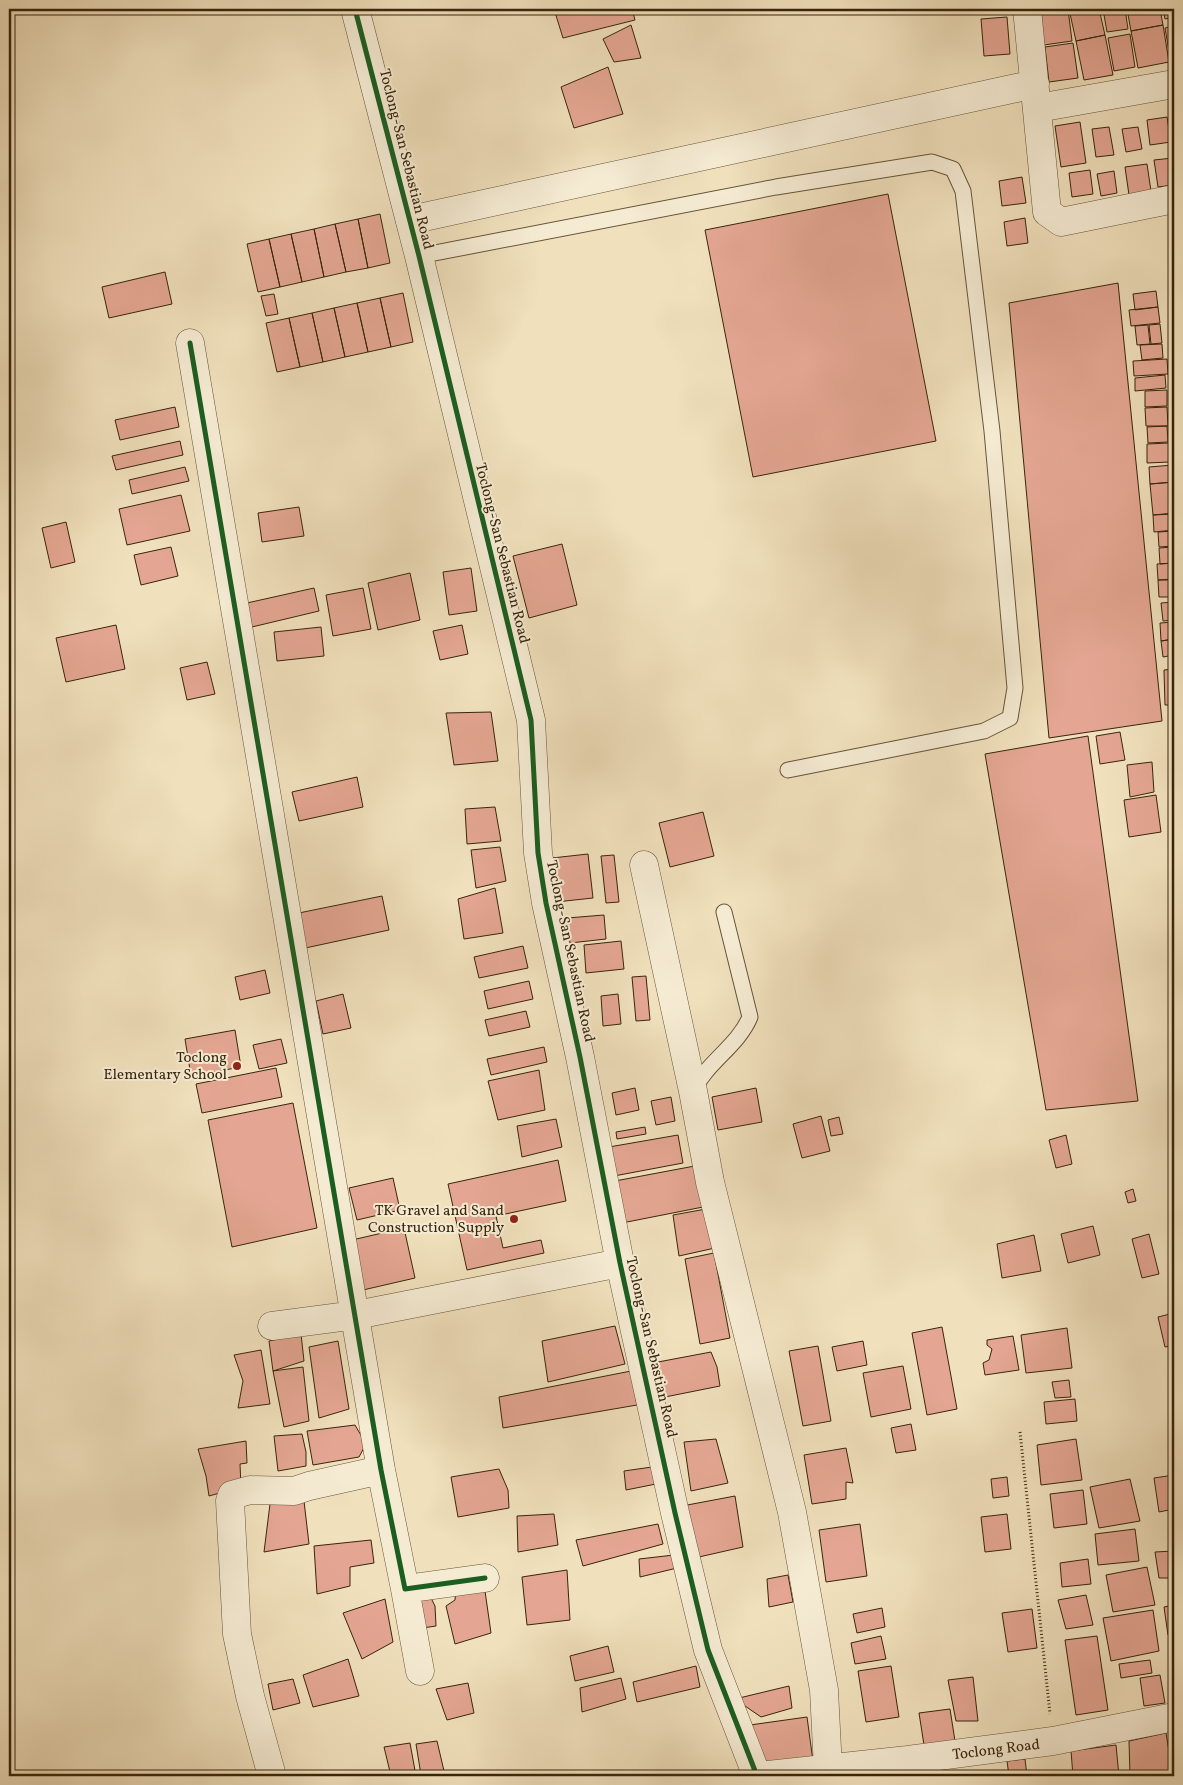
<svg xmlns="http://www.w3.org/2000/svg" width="1183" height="1785" font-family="Vollkorn,serif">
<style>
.building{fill:#e4a692;stroke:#38250c}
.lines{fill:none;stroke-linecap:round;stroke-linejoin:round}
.service-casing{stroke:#665438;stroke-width:17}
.minor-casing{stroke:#665438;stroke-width:29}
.tertiary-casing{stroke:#665438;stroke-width:29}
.path{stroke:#38250c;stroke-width:3;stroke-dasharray:1 2.5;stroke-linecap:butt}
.service{stroke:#f5ebd3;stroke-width:15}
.minor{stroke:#f5ebd3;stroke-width:28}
.tertiary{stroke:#f5ebd3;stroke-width:28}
.cycleway-casing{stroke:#f5ebd3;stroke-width:8}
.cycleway{stroke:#1b5e20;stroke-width:5}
.poi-dot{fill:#8f2418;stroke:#f5ebd3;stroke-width:2}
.labels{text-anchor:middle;stroke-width:4;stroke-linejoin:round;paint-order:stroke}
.street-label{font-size:15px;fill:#38250c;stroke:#f5ebd3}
.poi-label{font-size:15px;fill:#38250c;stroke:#f5ebd3;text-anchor:end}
</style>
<rect width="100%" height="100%" fill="#f0e0bc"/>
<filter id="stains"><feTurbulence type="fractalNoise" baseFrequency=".004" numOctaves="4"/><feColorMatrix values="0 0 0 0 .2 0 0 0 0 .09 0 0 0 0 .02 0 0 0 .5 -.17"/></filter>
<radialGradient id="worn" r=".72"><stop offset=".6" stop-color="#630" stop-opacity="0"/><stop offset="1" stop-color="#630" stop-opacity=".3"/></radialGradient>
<path class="building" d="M554,9h78l3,11 -72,18z
M1040,9h28l4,32 -28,4z
M1069,9h30l6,26 -29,6z
M1103,9h22l3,20 -21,3z
M1127,9h33l3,16 -32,6z
M1163,9h11v8l-9,2z
M1007,17l3,37 -26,2 -3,-37z
M631,25l10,33 -27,4 -11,-23z
M1163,25l6,37 -31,6 -7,-37z
M1174,26v31h-4l-5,-29z
M1130,34l5,33 -21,4 -6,-33z
M1105,35l8,40 -29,5 -8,-39z
M1073,43l5,35 -29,4 -4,-35z
M608,67l15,47 -49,14 -13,-41z
M1167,117l4,25 -21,3 -3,-25z
M1080,122l6,41 -25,4 -6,-41z
M1109,127l5,28 -18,2 -4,-28z
M1138,127l4,22 -16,3 -4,-23z
M1173,158l1,27 -16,2 -4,-27z
M1147,164l4,27 -22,4 -4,-28z
M1090,170l3,24 -21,3 -3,-24z
M1114,171l3,22 -16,3 -4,-22z
M1022,177l4,26 -24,3 -3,-25z
M888,194l48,247 -183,36 -48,-247z
M380,214l10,49 -22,5 -10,-49z
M1025,218l3,25 -21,3 -3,-24z
M358,219l10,49 -22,4 -11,-48z
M335,224l11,48 -22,5 -10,-48z
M314,229l10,48 -22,5 -11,-48z
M291,234l11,48 -22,5 -11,-48z
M269,239l11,48 -22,5 -11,-48z
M165,272l7,32 -63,14 -7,-31z
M1118,283l44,438 -113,17 -40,-435z
M1156,291l2,16 -23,3 -2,-16z
M403,293l10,49 -22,5 -11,-49z
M274,294l4,20 -12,2 -5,-20z
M380,298l11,49 -23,5 -11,-49z
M357,303l11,49 -23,5 -11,-49z
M1158,307l2,16 -29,3 -2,-16z
M334,308l11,49 -22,5 -11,-49z
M312,313l11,49 -23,5 -11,-49z
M289,318l11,49 -23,5 -11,-49z
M1160,324l2,19 -11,1 -2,-19z
M1148,325l2,19 -13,1 -2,-19z
M1162,344l1,14 -21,2 -2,-15z
M1167,359l1,15 -34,2 -1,-15z
M1165,375l1,13 -31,3v-13z
M1167,390v16l-22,1v-16z
M175,407l4,20 -59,13 -5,-20z
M1167,407l1,19h-22l-1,-18z
M1167,426l1,16 -20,1 -1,-16z
M180,441l3,14 -67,15 -4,-14z
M1169,443l1,19 -23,1v-19z
M1173,465l1,17 -24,2 -1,-17z
M185,467l4,14 -57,13 -3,-14z
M1174,482v31l-21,2 -3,-31z
M181,495l9,36 -63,14 -8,-36z
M299,507l5,29 -42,6 -4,-29z
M1174,514v16l-20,2 -1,-17z
M66,522l9,40 -24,6 -9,-40z
M1174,531v15l-15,1 -1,-15z
M562,544l15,61 -48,13 -16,-62z
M171,547l7,29 -37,9 -7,-30z
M1174,547v16l-14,1 -1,-16z
M1174,563v16l-16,1 -1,-16z
M471,568l6,43 -28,4 -6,-43z
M410,573l10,47 -42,10 -10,-47z
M1158,580h16v17h-15z
M314,588l5,23 -67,16 -5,-24z
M363,588l8,41 -38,7 -7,-41z
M1174,602v18l-11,1 -2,-18z
M1174,622v17l-13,2 -1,-18z
M116,625l9,44 -59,13 -10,-44z
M462,625l6,29 -28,6 -7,-29z
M321,627l3,29 -47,5 -3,-29z
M1174,639v16l-11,2 -2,-16z
M207,662l8,32 -28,6 -7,-32z
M1174,669v36h-9l-1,-35z
M491,712l7,49 -44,4 -8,-52z
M1120,732l5,28 -25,4 -4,-28z
M1088,736l50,365 -92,9 -61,-356z
M1152,762l2,30 -24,5 -3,-32z
M357,777l6,30 -64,14 -7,-29z
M1156,795l5,37 -32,5 -5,-37z
M495,807l6,34 -34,3 -2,-35z
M703,812l11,44 -44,11 -11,-44z
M500,847l6,34 -30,7 -5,-38z
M588,854l5,44 -37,4 -4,-44z
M614,855l5,47 -13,1 -5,-47z
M495,888l8,45 -39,6 -6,-40z
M382,896l7,34 -93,20 -7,-35z
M604,915l2,24 -36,4 -3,-25z
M621,941l3,28 -38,4 -2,-28z
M523,946l5,22 -49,10 -5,-21z
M265,970l5,23 -30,7 -5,-23z
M646,976l4,44 -14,1 -4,-44z
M529,981l4,18 -45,10 -4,-18z
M343,994l8,34 -28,6 -7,-33z
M618,994l3,30 -18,2 -2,-30z
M526,1011l4,16 -41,9 -4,-16z
M235,1030l6,37 -50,9 -6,-37z
M281,1039l6,24 -28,6 -6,-24z
M544,1047l3,15 -56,13 -4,-16z
M276,1068l6,29 -80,16 -6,-29z
M539,1070l6,40 -47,10 -10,-39z
M635,1088l4,22 -23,5 -4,-22z
M756,1088l6,34 -44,8 -6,-33z
M671,1097l4,24 -19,4 -5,-24z
M293,1103l24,125 -85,19 -24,-127z
M821,1116l9,35 -28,7 -9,-34z
M839,1117l4,17 -12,2 -3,-16z
M556,1119l6,28 -40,10 -5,-31z
M645,1127l1,7 -29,5 -1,-7z
M678,1135l5,28 -69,13 -5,-29z
M1066,1135l6,29 -16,4 -7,-28z
M558,1160l8,41 -70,15 7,32 38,-8 3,13 -77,17 -19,-86z
M700,1165l8,41 -86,17 -7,-42z
M393,1178l7,32 -43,10 -8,-32z
M1133,1189l3,12 -8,2 -3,-11z
M706,1209l9,39 -36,8 -6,-41z
M1093,1226l7,29 -32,8 -7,-29z
M404,1228l11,50 -52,12 -11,-50z
M1149,1234l10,40 -17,4 -10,-39z
M1034,1235l7,36 -39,7 -5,-34z
M714,1253l16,85 -30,6 -15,-85z
M1174,1313v32l-9,2 -7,-30z
M615,1326l10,38 -77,18 -6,-41z
M942,1327l15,82 -30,6 -15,-82z
M1067,1328l5,40 -46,5 -5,-38z
M301,1334l3,27 -31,10 -4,-30z
M1013,1336l6,34 -34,5 -2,-12 6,-3 3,-11 -5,-4v-5z
M338,1341l11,68 -30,9 -10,-71z
M863,1341l4,24 -30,6 -5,-24z
M818,1346l13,75 -28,5 -14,-75z
M261,1350l9,54 -32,4 5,-27 -9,-26z
M711,1352l6,15 3,19 -55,11 -7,-35z
M903,1366l8,43 -40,8 -8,-44z
M303,1367l6,54 -25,6 -11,-56z
M631,1371l6,34 -134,23 -4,-31z
M1069,1380l2,17 -16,1 -3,-16z
M1075,1399l2,22 -31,3 -2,-22z
M911,1424l5,26 -20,3 -5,-25z
M355,1425l11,19 -7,13 -46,8 -6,-34z
M302,1434l4,18v14l-28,5 -4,-35z
M716,1439l12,44 -37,8 -7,-49z
M1076,1439l6,41 -41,5 -4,-40z
M246,1441l1,22 -7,1 1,23 -32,9 -3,-20 -8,-27z
M846,1448l7,35 -7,-1v17l-34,5 -8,-49z
M652,1467l4,17 -30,6 -2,-19z
M499,1469l9,21 1,18 -51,9 -7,-40z
M1174,1475v34l-15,3 -5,-34z
M1007,1477l2,19 -16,2 -2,-19z
M1130,1479l10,42 -41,7 -9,-41z
M1083,1490l4,34 -33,4 -4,-34z
M735,1496l8,51 -53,12 -8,-53z
M304,1501l5,43 -45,8 6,-48z
M554,1514l4,31 -40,7 -1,-36z
M1007,1514l4,35 -26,3 -4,-35z
M658,1524l5,20 -80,22 -7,-26z
M860,1524l7,52 -41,6 -7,-52z
M1135,1529l4,32 -41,4 -3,-31z
M371,1540l3,23 -24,4v19l-33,8 -3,-48z
M1174,1551v27h-15l-4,-26z
M674,1555l3,13 -37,9 -1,-18z
M1088,1559l3,25 -29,3 -2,-24z
M1147,1567l8,38 -42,7 -7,-37z
M567,1570l3,50 -43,5 -5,-48z
M788,1575l5,27 -24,5 -2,-28z
M484,1584l7,49 -36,11 -9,-38 9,-6 1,-12z
M428,1592l7,14 1,20 -20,3 -10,-34z
M1086,1595l7,30 -27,4 -8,-29z
M385,1599l8,43 -31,17 -19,-46z
M1174,1605v29l-6,1 -4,-28z
M882,1608l3,19 -28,6 -4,-19z
M1032,1609l5,39 -29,4 -6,-39z
M1153,1610l6,41 -48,10 -8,-43z
M881,1636l5,23 -31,5 -4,-21z
M1097,1636l11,74 -32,5 -11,-75z
M608,1646l6,26 -39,9 -5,-25z
M348,1659l11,37 -46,11 -10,-32z
M1150,1660l2,13 -31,5 -2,-14z
M696,1666l4,21 -63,15 -4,-20z
M891,1666l8,51 -33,5 -8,-51z
M1160,1675l5,28 -21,3 -4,-28z
M973,1677l5,44h-22l-8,-41z
M621,1678l5,21 -44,13 -2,-24z
M293,1679l7,24 -27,7 -5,-26z
M468,1683l6,30 -27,7 -11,-31z
M789,1686l3,22 -31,9 -26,-18z
M950,1709l5,32 -31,4 -5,-32z
M807,1717l6,44 -51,7 -12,-43z
M1166,1733l7,43h-43l-1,-35z
M437,1741l7,30 -23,4 -5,-31z
M410,1743l6,33h-25l-7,-29z
M1116,1745l3,31h-46l-2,-25z
M1025,1759l2,17h-18l-2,-15z
M963,1771l1,5h-25l-1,-2z"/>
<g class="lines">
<g class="service-casing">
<path id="service" d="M419,256l357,-69 156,-25 21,7 10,22 29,240 23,257 -5,30 -26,13 -196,39
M693,1091c14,-29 45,-45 57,-74l-26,-105"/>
</g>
<g class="minor-casing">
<path id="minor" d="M1027,9l20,203 14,10 113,-23
M1038,108l136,-24
M410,220l625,-136
M190,343l191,1127 24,119 80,-11
M644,865l49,226 17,91 82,330 32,178 4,79
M272,1326l84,-11 264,-52
M405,1589l15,82
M272,1776l-22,-80 -13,-62 -7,-133 2,-6 18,-5 44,1 15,-5 72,-16"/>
</g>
<g class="tertiary-casing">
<path id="tertiary" d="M355,9l64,247 112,464 7,133 8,50 34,154 40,206 55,250 33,137 49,126
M757,1776l151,-16 145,-19 121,-24"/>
</g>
<path class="path" d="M1020,1432l30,282"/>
<use href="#service" class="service"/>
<use href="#minor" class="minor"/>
<use href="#tertiary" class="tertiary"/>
<g class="cycleway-casing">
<path id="cycleway" d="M355,9l64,247 112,464 7,133 8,50 34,154 40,206 55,250 33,137 49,126
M190,343l191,1127 24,119 80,-11"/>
</g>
<use href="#cycleway" class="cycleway"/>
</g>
<g class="poi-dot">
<circle cx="237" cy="1066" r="5"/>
<circle cx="514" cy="1219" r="5"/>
</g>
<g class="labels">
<g class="street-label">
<text transform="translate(407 159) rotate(76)" y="5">Toclong-San Sebastian Road</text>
<text transform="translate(503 553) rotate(76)" y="5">Toclong-San Sebastian Road</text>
<text transform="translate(571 951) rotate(78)" y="5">Toclong-San Sebastian Road</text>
<text transform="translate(652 1347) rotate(77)" y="5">Toclong-San Sebastian Road</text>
<text transform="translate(996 1749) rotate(-7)" y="5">Toclong Road</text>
</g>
<g class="poi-label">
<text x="227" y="1062">Toclong<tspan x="227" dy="17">Elementary School</tspan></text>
<text x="504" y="1215">TK Gravel and Sand<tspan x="504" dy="17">Construction Supply</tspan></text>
</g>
</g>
<rect width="1183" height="1785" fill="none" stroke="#f0e0bc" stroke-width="30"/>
<rect x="10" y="10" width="1163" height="1765" fill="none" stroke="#38250c" stroke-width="2.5"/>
<rect x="15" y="15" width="1153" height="1755" fill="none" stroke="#38250c"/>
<rect width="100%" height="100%" filter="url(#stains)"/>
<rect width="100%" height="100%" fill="url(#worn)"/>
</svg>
